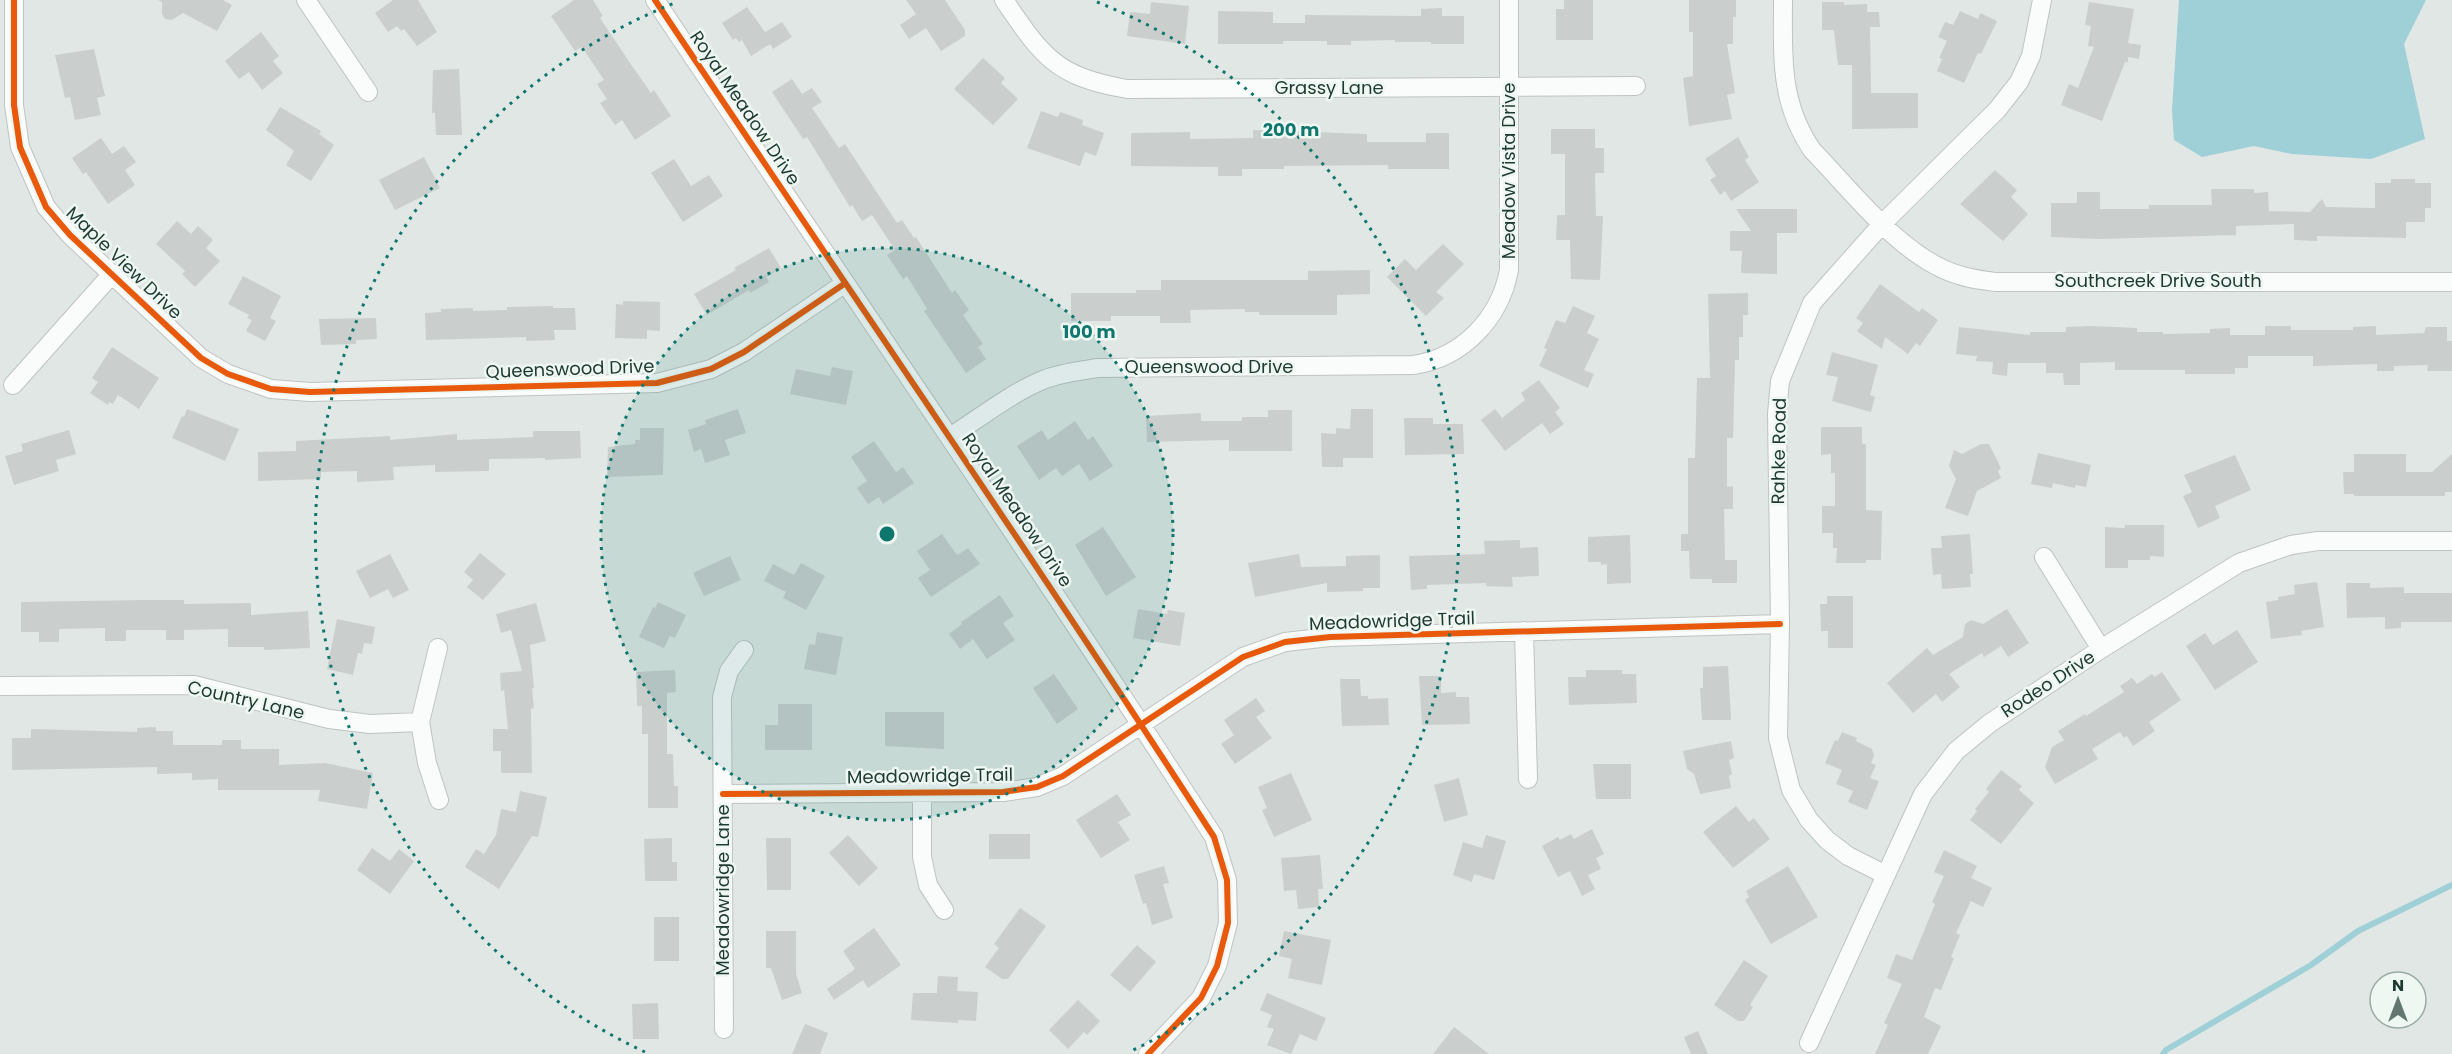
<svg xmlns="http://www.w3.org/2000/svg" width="2452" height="1054" font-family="Poppins,sans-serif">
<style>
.water{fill:#9fcfd7}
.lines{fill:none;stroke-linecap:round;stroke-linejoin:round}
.stream{stroke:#9fcfd7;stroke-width:6}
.building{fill:#cacfcd}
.minor-casing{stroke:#bec4c1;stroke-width:20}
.minor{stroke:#fafbfb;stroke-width:18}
.cycleway-casing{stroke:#eef7f2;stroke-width:10}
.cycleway{stroke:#e8590c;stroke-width:6}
.ring{fill:none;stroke:#0f766e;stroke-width:3;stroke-dasharray:3 6}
.labels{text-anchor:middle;stroke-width:5;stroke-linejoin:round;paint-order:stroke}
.street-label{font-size:18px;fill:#1f3a32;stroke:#eef7f2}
.centre{fill:#0f766e;stroke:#eef7f2;stroke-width:3}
.ring-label{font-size:18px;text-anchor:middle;font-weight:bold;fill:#0f766e;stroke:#eef7f2;stroke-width:5;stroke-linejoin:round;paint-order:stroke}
</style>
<rect width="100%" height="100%" fill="#e1e7e4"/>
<path class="water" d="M2179,0h247l-22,44 21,95 -54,20 -79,-5 -38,-8 -52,11 -28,-17 -2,-30z"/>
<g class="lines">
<path class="stream" d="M2163,1054l3,-4 145,-85 47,-34 94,-46"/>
</g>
<path class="building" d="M158,0h65l9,5 -15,26 -34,-18 -11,7 -7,-1 -3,-5v-12z
M393,0h25l19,32 -20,14 -13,-17 -3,2 -4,-5 -9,6 -13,-19z
M574,0h19l10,16 -3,2 30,45 21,30 3,-3 17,26 -36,24 -13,-20 -7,5 -15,-22 7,-4 -10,-15 7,-4 -22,-33 -7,4 -24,-35z
M906,0h39l20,30v6l-24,15 -15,-23 -17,11 -9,-14 16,-11z
M1564,0h29v40h-37v-31h8z
M1689,0h47v17h-3v27h-6l8,49 -8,2 5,24 -43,7 -6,-48 10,-2v-44h-4z
M1151,2l38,4 -4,38 -58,-8 3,-24 20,2z
M1822,2h22v3l23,-1v8h12l1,15h-10l1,66h47v35l-66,1v-64h-14l-4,-35h-12z
M2089,2l45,7 -6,34 13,2 -2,14 -11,-2v5h-3l-23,59 -41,-16 8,-21 9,4 16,-41 -6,-1 3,-20 -6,-1z
M747,7l18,25 17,-10 10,15 -19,12 -3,-5 -19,12 -9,-16 -3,2 -3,-4 -3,2 -11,-17z
M1442,8v8h22v28h-33v-2h-36v-2l-44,1v4h-24v-4h-44v3h-65v-33l55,1v11h32v-8l116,1v-7z
M1960,11l18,8 2,-6 17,8 -16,33 -3,-1 -14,30 -27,-12 5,-12 -3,-1 8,-17 -9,-4 7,-15 8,3z
M261,32l18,24 -6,5 10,12 -21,17 -13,-18 -10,7 -14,-18z
M94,49l11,47 -8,2 4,17 -26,5 -5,-23 -5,1 -10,-43z
M983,58l22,20 -4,5 17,16 -25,26 -39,-36z
M459,69l3,66h-26l-1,-22h-3l1,-43z
M792,79l10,15 10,-6 10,14 -10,6 27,40 6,-4 52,79 5,-3 12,18 2,-1 36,56 3,-3 14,20 -6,5 20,29 -5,3 8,12 -20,14 -42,-62 3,-2 -20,-33 -4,3 -16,-24 8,-5 -23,-35 -10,6 -10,-16 -2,2 -43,-70 -4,2 -31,-47z
M280,107l41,24 -2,3 15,11 -23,36 -25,-16 8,-14 -28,-21z
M1041,111l17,6 2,-5 23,8 -1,5 22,8 -8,23 -11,-4 -5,14 -53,-18z
M1551,129h44v19h9v25h-9l1,43h7l-3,64 -29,-1 -1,-39h-14l1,-25h8v-61h-14z
M1253,130l114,4v8h59v-9h23v36h-61v-4l-104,1v3h-42v7h-24v-9l-87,-1v-33l59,-1v7l63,-1z
M1738,137l11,20 -4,3 14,22 -28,19 -6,-10 -5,4 -10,-15 6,-4 -11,-17z
M101,138l11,16 12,-8 12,16 -11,8 10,15 -27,19 -22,-32 -3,2 -11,-16z
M424,157l16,31 -45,22 -16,-30z
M674,159l17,27 18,-11 14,21 -40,26 -32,-49z
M1995,170l22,20 -6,7 17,17 -25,27 -43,-37z
M2391,179h24v4h16v25h-6v14h-19v16l-89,-2v5l-23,-1v-16l-58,2v9l-137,4 -48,-2v-34h26v-11h23v17h49v-4h63l-1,-16h43v4l14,-1 1,19 41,1 12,-13 4,8 49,1v-25h16z
M1736,209h61v24h-20v41l-36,-1 1,-22h-12v-20h21z
M177,221l14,13 7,-8 15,14 -7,8 14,13 -25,26 -13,-13 3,-3 -29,-27z
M1443,244l21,20 -28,28 8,6 -18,18 -39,-39 18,-18 11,11z
M769,248l12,20 -15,9 3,5 -19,11 -1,-3 -42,25 -13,-21 42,-24 -2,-2z
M1370,270v24l-33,1v20h-78v-3h-14v-3l-55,1 1,13h-31v-7h-49v5h-40v-28h65v-3h25v-10h147v-9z
M243,276l38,20 -11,22 6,3 -11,20 -19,-10 6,-11 -5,-2 2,-3 -21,-11z
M1880,284l39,28 3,-4 16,12 -18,26 -4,-3 -8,11 -23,-17 -3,12 -25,-18 6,-8 -7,-5z
M1748,293v22h-5v22h-4v23h-4l-2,78h-6v49l6,-1v23h-9l1,51h12v23h-25v-4h-22l-1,-28h-8v-17h7v-76h7l2,-80h13l-2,-84z
M623,301l37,1v29l-13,-1v9l-32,-1 1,-34 7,1z
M553,306v2h22l1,22h-22l1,10 -29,1v-4l-100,3 -1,-27 16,-1v-3l32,-1v3l34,-1v-3z
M1573,306l22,10 -8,17 12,6 -15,31 10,4 -6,14 -49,-22 8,-17 -3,-1 12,-28 9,3z
M376,318l1,21 -21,1v4l-35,1 -2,-26z
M2265,326h26v4h62v-3l23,-1v9l48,-2 2,-6h21v14h5v30h-25l1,-6 -34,1v5h-17v-7l-64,2v-10h-65v12h-13v6h-50v-4h-70v-8l-35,1v22h-16l-1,-12h-17v-10h-38l-1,13 -15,-2 1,-12 -17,-1 1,-5 -21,-2 3,-27 71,8v-3h36v-5l24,-1 47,2v4h26v2l47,-1v-4l20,-1v7h35z
M112,347l47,31 -20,31 -21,-14 -5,9 -4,-2 -1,3 -18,-12 8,-11 -6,-4z
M1832,352l46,13 -8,30 5,2 -4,15 -39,-11 6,-24 -12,-2z
M832,367l21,4 -7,34 -56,-11 6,-25 34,7z
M1539,380l21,28 -5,4 9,12 -14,10 -8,-11 -37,28 -24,-31 14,-11 7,9 23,-18 -4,-7z
M187,409l52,20 -14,32 -53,-23 10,-22 2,1z
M738,409l8,24 -21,7 5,15 -25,8 -4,-14 -7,3 -6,-22 18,-6 -1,-4z
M1351,409h22v49h-30v9h-21l-1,-34 15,1v-6l14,1z
M1268,410h24v41h-63v-11l-82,2 -1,-26 55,-3v8h41v-4h26z
M1404,418h29v6h30l1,30 -59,1z
M1075,421l13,19 5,-4 20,30 -23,15 -11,-17 -17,12 -6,-8 -17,12 -22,-34 25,-16 6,10z
M1821,427h41v17h4v66l16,1 -1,49h-15v3h-30l1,-15h-4v-15h-11v-27h13v-33h-4v-19l-10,1z
M640,428h24l-1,47 -56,2 1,-30 27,-3v-4h5z
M69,430l7,24 -20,6 3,11 -45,14 -9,-29 18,-5 -2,-7z
M533,431h47l1,27 -36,2v-2l-56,1v12l-54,1v-7l-42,2 1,13 -37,2v-11l-36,1v7l-63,2v-29l38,-1v-10l94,-5v4l67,-6v6l76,-3z
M874,441l22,31 7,-5 11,16 -31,21 -4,-7 -11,7 -11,-16 10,-7 -16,-24z
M1981,444h8l12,24 -3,3 3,7 -24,13 -9,25 -23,-8 11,-29 -7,-13 5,-16 8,4z
M2038,453l53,12 -5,22 -11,-2v3l-22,-5 -1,5 -21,-4z
M2354,454h52v18h26l20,-18v38h-7v4h-91v-2h-10l-1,-22h11z
M2235,455l16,35 -36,16 5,12 -22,10 -15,-32 9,-4 -8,-17z
M2125,525h39v32l-14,-1v4h-22v8h-23v-41l20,1z
M1103,527l33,50 -30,19 -31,-51z
M942,534l15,21 11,-7 12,16 -49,33 -13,-19 12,-8 -13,-19z
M1970,534l3,40h-3l1,13 -29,2 -1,-15 -8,1 -2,-27h11l-1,-12z
M1630,535l1,48 -24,1v-20l-6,1v-3h-13v-25z
M1520,540v8l18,-1 1,29 -27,1 1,10 -27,-1v-3l-59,2v4l-16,1 -2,-34 76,-2 -1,-13z
M480,553l26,21 -23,26 -16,-13 6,-7 -9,-8z
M390,554l19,36 -16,8 -5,-9 -18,9 -14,-27z
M1299,554l2,13 45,-1v-10l34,-1v33h-17v3l-36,1v-9l-72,14 -7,-34z
M730,556l11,24 -37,16 -11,-23z
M801,563l24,13 -19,34 -23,-12 3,-6 -22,-11 9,-17 21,11z
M2317,582l7,45 -23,4 1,4 -31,4 -5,-37 12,-2v-3l17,-3 -1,-9z
M2346,583h24v5l34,-1v6h48v29h-51v6l-16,1v-12l-38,1z
M1000,595l14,21 -11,7 12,17 -28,19 -14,-20 -13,10 -11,-15 13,-10 -1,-2z
M1827,596h26v52h-25v-17h-7l-1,-27h7z
M144,600h40v4l67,-1v12l57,-4 2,37 -46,2v-3h-36v-18l-44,1v10h-18v-10h-40v11h-21v-13l-46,1v13h-20v-10h-18v-30z
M658,602l28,13 -11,23 -5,-2 -6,12 -25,-11 14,-30 2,1z
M536,603l10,38 -16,4 4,43h-2l2,20 -3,1 1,64h-31v-22h-8v-22h15l-4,-39 -3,1 -1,-18 22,-2 -11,-41 -10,3 -5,-19z
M1138,609l29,5 1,-4 17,3 -5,33 -47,-8z
M2007,609l22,34 -21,14 -7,-11 -17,11 -2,-4 -33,21 11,13 -18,15 -6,-8 -23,19 -26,-30 40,-35 6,7 30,-18 2,-13 6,-4 12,4z
M337,619l38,8 -3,17 -8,-1 -2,11 -4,-1 -5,22 -26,-6z
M2237,630l21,32 -43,28 -29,-44 19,-13 8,12z
M817,632l26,5 -7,38 -32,-6 5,-25 6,1z
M1728,666l3,54h-29l-2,-32h3v-21z
M675,670l1,22 -9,1v61h6l1,32h4v22h-30v-74h-6v-28h-5l-1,-34z
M1586,670h36v4h14l1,29 -68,2 -1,-28h18z
M2162,672l19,28 -32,22 6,9 -22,15 -6,-10 -3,2 -4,-6 -28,17 6,10 -43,25 -10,-17 7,-20 12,-7 -6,-9 27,-17 1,2 38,-24 -4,-6 12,-8 5,6 15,-10 2,3z
M1054,674l24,35 -21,15 -24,-36z
M1419,676h22v17l15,-1v5h13l1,27 -48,1z
M1340,679h20l1,17h7v3l20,-1 1,27 -47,1z
M1256,698l9,13 -9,6 16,21 -37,26 -14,-20 13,-9 -10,-15z
M778,704h34v46h-47v-25h13z
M885,712h59v37l-59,-3z
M156,727v4h17v14h49v-5h19v9h38v16l46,-2 48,10 -6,36 -49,-8 2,-11h-102v-11l-26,1v-7l-35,1v-7l-145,3v-32h19v-9l106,3v-4z
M1842,732l15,6 -1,3 16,8 2,7 -3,7 5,2 -6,13 9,3 -12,29 -19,-8 5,-11 -17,-7 6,-14 -17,-7 10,-23 3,1z
M1731,741l3,17 -5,2 3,14 -3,2 2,12 -31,6 -6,-20 -7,-5 -4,-18z
M1593,764h38v35h-35z
M2001,770l21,16 -3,4 15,13 -33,41 -31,-24 7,-9 -2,-2 14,-17 -3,-3z
M1291,773l21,47 -38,17 -12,-27 5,-2 -9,-21z
M1459,778l9,37 -24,7 -10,-37z
M520,791l27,6 -9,40 -6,-1 -33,53 -34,-22 11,-18 8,5 12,-19 5,-26 15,3z
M1117,794l14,21 -13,7 12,18 -29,18 -25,-38z
M1736,806l13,16 5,-4 16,21 -37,29 -30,-36z
M1592,829l12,25 -8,4 5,11 -13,6 7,14 -13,7 -12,-25 -12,6 -16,-31 16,-9 2,3 11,-6 3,5z
M989,834h41v25h-41z
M848,835l30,33 -19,18 -30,-33z
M1486,835l20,6 -12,39 -20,-6 -2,8 -19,-7 10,-33 19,6z
M672,838v24h5v19h-32l-1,-42z
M766,838h25v52h-24z
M372,848l18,13 9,-12 15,12 -24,33 -33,-24z
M1944,850l33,16 -6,12 21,10 -9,19 -12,-6 -15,32 4,2 -9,22 3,1 -13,32 -6,-2 -11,29 17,9 -13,28h-53l13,-29 -4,-2 18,-39 -15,-6 9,-24 16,6 23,-56 -3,-2 12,-26 -10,-4z
M1320,855l3,34h-5l1,18 -21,2 -2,-19 -12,1 -3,-33z
M1164,866l5,17 -6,1 10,34 -21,7 -6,-22 -3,1 -9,-29z
M1788,866l30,51 -47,27 -26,-44 4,-3 -3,-6z
M1020,908l26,18 -38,53h-6l-17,-12 14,-19 -5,-4z
M654,917h25v44h-25z
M874,928l27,37 -33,23 -5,-8 -29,20 -7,-11 28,-20 -12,-18z
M766,931h30v43l6,19 -20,7 -11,-32h-5z
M1284,931l47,9 -9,45 -34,-7 4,-19 -13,-3z
M1137,945l19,17 -26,30 -20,-17z
M1744,960l24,16 -18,29 3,2 -9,14h-6l-24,-16z
M938,976l20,1 -1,14 21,1 -2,29 -18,-1v3l-47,-3 2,-27h24z
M1267,993l59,25 -10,23 -16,-7 -9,20 -24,-9 7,-16 -7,-2 5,-12 -12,-5z
M1078,1000l22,21 -13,14 -3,-3 -16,17 -19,-19z
M658,1003l1,36h-26l-1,-35z
M805,1024l23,9 -8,21h-28z
M1454,1027l35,27h-56z
M1698,1031l10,23h-17l-7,-17z"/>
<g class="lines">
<g class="minor-casing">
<path id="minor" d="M14,0v105l6,42 26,60 24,28 131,123 27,16 43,15 39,3 347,-9 54,-14 33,-17 100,-68
M306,0l62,92
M655,0c186,279 377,555 559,837l13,43 1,43 -11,43 -16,32 -53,56
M1004,0c38,56 52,77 123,89l509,-3
M1783,0c0,56 -4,101 29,150 40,41 91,109 147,125 11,4 24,5 36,7h457
M13,385l99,-111
M950,437c28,-18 63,-45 93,-57 17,-7 36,-9 55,-12l315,-3c50,-7 87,-47 96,-95v-270
M2044,557l57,92
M1524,631l4,148
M438,648l-18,74 7,41 12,37
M0,686l194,-1 135,34 41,5 50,-2
M922,792v65l6,28 16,25
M723,794l280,-2 34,-5 26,-11 180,-119 42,-15 45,-5 450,-13
M1886,875l-38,-19 -21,-16 -18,-20 -18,-30 -13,-52 2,-114 -3,-210 3,-33 32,-78 71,-80 114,-113 22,-28 12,-26 11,-56
M724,1029l-2,-332 7,-26 15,-21
M1809,1043l114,-249 33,-43 34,-28 111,-74 138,-86 52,-18 27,-4h134"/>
</g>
<use href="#minor" class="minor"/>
<g class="cycleway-casing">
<path id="cycleway" d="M14,0v105l6,42 26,60 24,28 131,123 27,16 43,15 39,3 347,-9 54,-14 33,-17 100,-68
M655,0c186,279 377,555 559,837l13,43 1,43 -11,43 -16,32 -53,56
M723,794l280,-2 34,-5 26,-11 180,-119 42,-15 45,-5 450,-13"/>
</g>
<use href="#cycleway" class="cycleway"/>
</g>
<circle cx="887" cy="534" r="286" fill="#0f766e" fill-opacity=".12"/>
<g class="ring">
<circle cx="887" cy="534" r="286"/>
<path d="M645 1052A572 572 0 0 1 677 2M1097 2A572 572 0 0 1 1129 1052"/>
</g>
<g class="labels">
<g class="street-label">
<text x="1329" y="94">Grassy Lane</text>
<text transform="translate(745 108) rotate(56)" y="6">Royal Meadow Drive</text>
<text transform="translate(1509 171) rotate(-90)" y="6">Meadow Vista Drive</text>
<text transform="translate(124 263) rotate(44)" y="6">Maple View Drive</text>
<text x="2158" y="287">Southcreek Drive South</text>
<text x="1209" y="373">Queenswood Drive</text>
<text transform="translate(570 369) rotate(-2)" y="6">Queenswood Drive</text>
<text transform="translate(1779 451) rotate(-89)" y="6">Rahke Road</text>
<text transform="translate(1017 510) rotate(56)" y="6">Royal Meadow Drive</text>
<text transform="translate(1392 621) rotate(-2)" y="6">Meadowridge Trail</text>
<text transform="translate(2048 684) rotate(-33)" y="6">Rodeo Drive</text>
<text transform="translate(246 700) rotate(13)" y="6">Country Lane</text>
<text transform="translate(930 776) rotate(-1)" y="6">Meadowridge Trail</text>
<text transform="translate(723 890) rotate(-90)" y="6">Meadowridge Lane</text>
</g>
</g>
<circle cx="887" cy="534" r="9" class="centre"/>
<g class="ring-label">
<text x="1291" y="136">200 m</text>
<text x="1089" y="338">100 m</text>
</g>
<g transform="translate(2398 1000)"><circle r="28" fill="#eef7f2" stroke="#9baba5" stroke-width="1.5"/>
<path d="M0-4.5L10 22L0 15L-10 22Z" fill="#637770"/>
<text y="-9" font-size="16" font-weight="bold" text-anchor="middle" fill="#1f3a32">N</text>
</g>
</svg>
